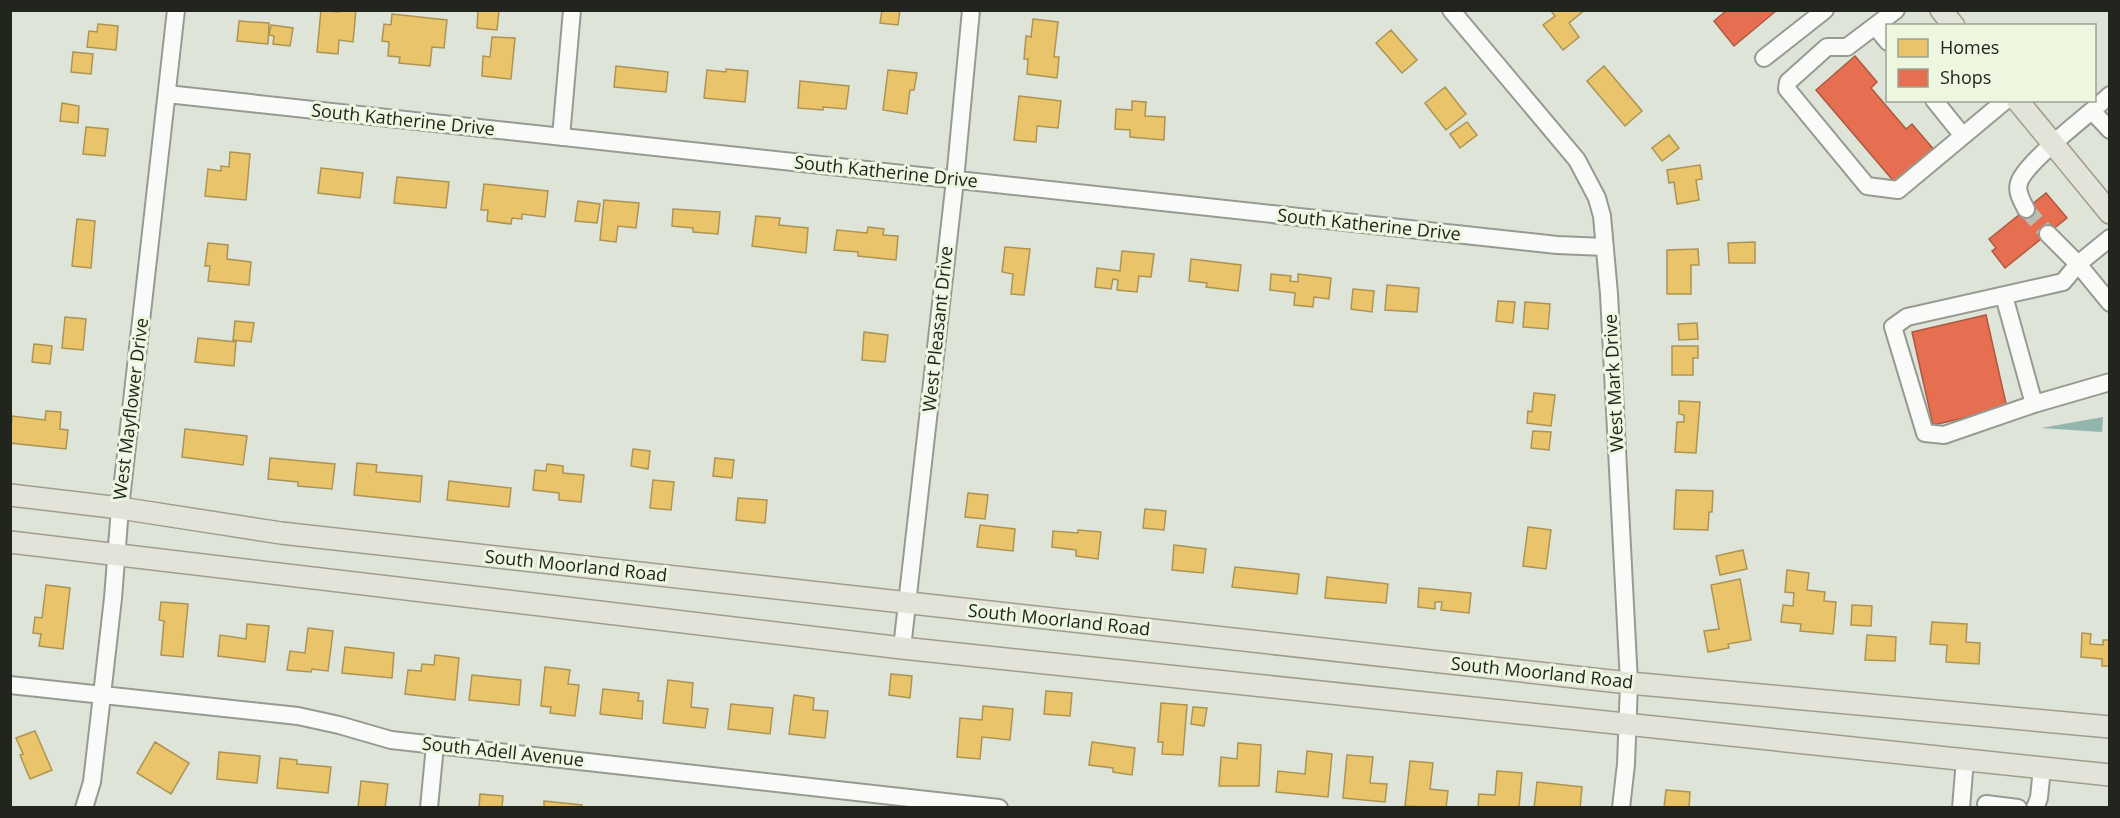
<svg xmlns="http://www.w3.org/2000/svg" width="2120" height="818" font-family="'Open Sans',sans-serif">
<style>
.water{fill:#92b6ae}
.homes{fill:#e9c46a;stroke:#ad9453;stroke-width:1.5}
.shops{fill:#e76f51;stroke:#ac5941;stroke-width:1.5}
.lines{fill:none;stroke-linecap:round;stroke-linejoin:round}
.minor-tunnel{stroke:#b8beb3;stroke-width:16;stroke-dasharray:16 8;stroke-linecap:butt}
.minor-casing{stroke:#969b92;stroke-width:20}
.major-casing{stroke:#9e9e8a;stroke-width:24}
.minor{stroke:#fafbf9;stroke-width:16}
.major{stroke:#e4e3da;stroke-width:21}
.labels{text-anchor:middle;stroke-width:6;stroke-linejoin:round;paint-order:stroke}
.street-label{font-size:18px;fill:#21251d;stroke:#edf7e0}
</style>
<rect width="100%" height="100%" fill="#dee4d8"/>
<path class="water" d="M2103,417l-1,15 -61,-4z"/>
<path class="homes" d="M321,10l17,2v-2h18l-3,32 -14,-2 -1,14 -21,-2z
M478,10l21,1 -2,19 -20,-2z
M882,10h18l-2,15 -18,-2z
M1585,10l-16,13 10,14 -16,13 -20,-25 12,-9 -4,-5z
M392,14l55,6 -3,28 -12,-1 -2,19 -31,-3 1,-6 -12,-1 1,-14 -7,-1 2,-17 7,1z
M1033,19l25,3 -4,35h5l-2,21 -30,-4 1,-15h-4l2,-23 5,1z
M239,21l30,2 -1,21 -31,-3z
M98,24l20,2 -2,24 -29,-3 2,-16 8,1z
M271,25l22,3 -3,18 -17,-2 1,-8 -5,-1z
M1391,30l26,30 -15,13 -26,-30z
M492,37l23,1 -4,41 -29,-3 1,-20 7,1z
M73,52l20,2 -2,20 -20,-2z
M616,66l52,6 -2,20 -52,-5z
M1604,66l38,45 -17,15 -38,-45z
M726,69l22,2 -3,31 -41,-4 3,-28 19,2z
M888,70l29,3 -3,17h-4l-3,24 -24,-4z
M800,81l49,5 -3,23 -23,-2v3l-25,-2z
M1445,87l21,27 -20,16 -21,-27z
M1019,96l42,5 -3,27 -21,-2 -1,16 -22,-2z
M1132,101l14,1 -1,14 20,1 -1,23 -34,-3v-7l-15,-1 1,-20 16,1z
M62,103l17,3 -1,17 -18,-2z
M1467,122l10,13 -17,13 -10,-14z
M86,127l22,2 -3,27 -22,-2z
M1669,135l10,13 -17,13 -10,-13z
M230,152l20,2 -4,46 -41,-4 3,-27 13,2v-5l8,1z
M1700,165l2,14 -6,1 3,20 -22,4 -3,-22 -5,1 -2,-13z
M321,168l42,5 -3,25 -42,-5z
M397,177l52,5 -3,26 -52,-5z
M484,184l64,7 -3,26 -23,-3v5l-10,-1 -1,6 -24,-3 1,-11h-7z
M604,200l35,3 -3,25 -18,-2 -2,16 -16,-2z
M578,201l22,3 -3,19 -22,-2z
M673,209l47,3 -2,22 -25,-2v-4l-21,-2z
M756,216l24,2 -1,7 29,3 -2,25 -54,-7z
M77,219l18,2 -4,47 -19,-2z
M868,227l16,2 -1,6 15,1 -2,24 -38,-4v-4l-24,-2 3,-20 30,3z
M1755,242v21h-26l-1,-20z
M208,243l20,2 -1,14 24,3 -2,23 -41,-4 2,-15h-5z
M1005,247l25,2 -6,46 -13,-1 2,-20 -11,-2z
M1698,249l1,16h-8v29h-24v-44z
M1122,251l32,3 -3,23 -12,-1 -2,16 -20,-2 1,-10 -5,-1 -2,10 -16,-2 2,-19 23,3z
M1191,259l50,6 -3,26 -32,-4 1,-4 -18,-2z
M1271,274l20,2 -1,5 8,1v-8l33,4 -2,21 -15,-2 -1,10 -19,-2 1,-12 -25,-3z
M1387,285l32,3 -2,24 -32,-2z
M1353,289l21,2 -2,21 -21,-3z
M1498,301l17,1 -2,21 -17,-2z
M1525,302l25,2 -2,25 -25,-2z
M65,317l21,2 -3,31 -21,-2z
M235,321l19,2 -3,19 -18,-2z
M1697,323l1,16 -19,1 -1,-16z
M864,332l24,3 -3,27 -23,-2z
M198,338l38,4 -2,24 -39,-4z
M34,344l18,2 -2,18 -18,-2z
M1672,346h26v12h-5v17h-21z
M1534,393l21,2 -4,31 -24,-3 1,-12 4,1z
M1679,401l21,1 -4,51 -21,-1 2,-30h7v-7l-5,-1z
M46,411l15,1 -1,17 8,1 -2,19 -56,-6 2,-27 33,4z
M185,429l62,7 -4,29 -61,-8z
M1533,431l18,1 -2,18 -18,-2z
M633,449l17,2 -2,18 -17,-3z
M270,458l65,6 -3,25 -34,-3v-4l-30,-3z
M715,458l19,2 -2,18 -19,-2z
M357,463l20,2 -1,7 46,4 -2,26 -66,-7z
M547,464l16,2v7l21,2 -3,27 -22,-2v-7l-26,-3 2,-20 11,1z
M653,480l21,2 -3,28 -21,-2z
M449,481l62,7 -2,19 -62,-7z
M1676,490l37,1 -1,21h-3l-1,18 -34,-1z
M968,493l20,2 -3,24 -20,-2z
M738,498l29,2 -2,23 -29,-3z
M1145,509l21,2 -2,19 -21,-2z
M980,525l35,4 -2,22 -36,-4z
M1528,527l23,3 -5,39 -23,-3z
M1078,530l23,2 -3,27 -22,-3v-6l-24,-3 1,-16 25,2z
M1174,545l32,4 -3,24 -31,-3z
M1743,550l4,19 -27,6 -4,-19z
M1235,567l64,7 -2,20 -65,-7z
M1787,570l22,3 -2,17 18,2 -1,9 12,1 -3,32 -33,-3 1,-7 -20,-2 2,-17 10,1 1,-13 -9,-1z
M1327,577l61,7 -2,19 -61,-5z
M1740,579l11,61 -23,4 1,4 -21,4 -4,-21 15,-2 -8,-44z
M46,585l24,3 -7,61 -24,-3 2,-12 -8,-1 2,-16 7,1z
M1419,588l52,5 -2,20 -28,-3 1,-8h-7v7l-17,-2z
M161,602l27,2 -5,53 -22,-2 3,-34 -5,-1z
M1852,605l20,1 -1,20 -20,-1z
M1932,622l35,2 -1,18 14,1 -1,21 -33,-2 1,-17 -17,-1z
M247,624l22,2 -4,36 -47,-6 2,-21 26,4z
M308,628l25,3 -5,40 -16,-2 -1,3 -24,-2 3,-19 15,2z
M2082,633l9,1 -1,10 13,1v-5h7v26h-8v-7l-21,-2z
M1867,635l29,2 -1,24 -30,-1z
M345,647l49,6 -2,25 -50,-5z
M435,655l24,3 -4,42 -50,-6 3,-24 13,1 1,-7 12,1z
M545,667l25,3 -2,14 11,1 -4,31 -25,-3 1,-6 -10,-1z
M891,674l21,2 -2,22 -21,-3z
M472,675l49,5 -2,25 -50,-5z
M668,680l25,3 -2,24 17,2 -3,19 -42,-5z
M603,689l36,4 -1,8h5l-1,18 -42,-5z
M1046,691l26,2 -2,23 -26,-2z
M794,695l20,3 -1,12 15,1 -3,27 -36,-4z
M1161,703l26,2 -4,50 -21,-1 1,-12h-5z
M731,704l42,4 -3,26 -42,-5z
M983,706l30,3 -3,31 -28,-3 -2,22 -23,-2 3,-39 22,2z
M1193,707l14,1 -3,18 -13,-2z
M35,731l17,39 -22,9 -10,-24 3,-1 -7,-16z
M155,742l34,21 -18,31 -34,-21z
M1092,742l43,6 -3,27 -19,-3v-4l-24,-3z
M1238,743l23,2 -2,41h-40l2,-29 16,2z
M1307,751l25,3 -4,43 -52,-5 2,-21 27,3z
M219,752l41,4 -3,27 -40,-4z
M1347,755l26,2 -3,26 17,1 -2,18 -42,-4z
M280,758l17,2v4l34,3 -3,26 -51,-5z
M1410,761l23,2 -3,26 18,2 -2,17 -41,-2z
M1497,771l25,2 -3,35h-41l1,-14 16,1z
M361,781l27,3 -3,24h-27z
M1537,782l45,5 -2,21h-46z
M1666,790l24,2 -1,16h-25z
M480,794l23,2 -1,12h-23z
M544,801l38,4v3h-38z"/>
<path class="shops" d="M1727,10h50l-43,36 -20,-25z
M1855,56l22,26 -6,6 35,41 6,-5 23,27 -39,33 -80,-94z
M2046,193l21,25 -62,50 -13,-17 4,-3 -7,-9z
M1986,315l21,93 -74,17 -21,-93z"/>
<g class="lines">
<path class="minor-tunnel" d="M2026,209l22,25"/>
<g class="minor-casing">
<path id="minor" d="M1451,10l126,150 20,38 5,18 7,78 20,389 -3,81 -5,44
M1896,10l-49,37h-20l-39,35 -1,7 80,97 31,4 108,-90
M1875,26l13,16
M1764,58l61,-48
M167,94l1390,151 48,2
M1934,100l29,36
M2092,111l18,19
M561,137l11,-127
M2026,209c-4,-8 -10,-17 -7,-26 6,-21 72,-70 91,-88
M2048,234l30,30 32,-26
M2004,296l30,108
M2110,303l-32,-39 -15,18 -156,35 -14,10 32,106 19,2 90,-31 76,-22
M902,648l53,-468 16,-170
M10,685l288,31 41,9 52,15 608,68
M1986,804l32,4
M84,808l8,-26 10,-87 11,-97 7,-90 56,-498
M429,808l6,-63
M1961,808l4,-48
M2035,808l4,-10 3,-30"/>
</g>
<g class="major-casing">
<path id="major" d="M1941,10l13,16
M2017,100l93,113
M10,495l110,13 161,25 1348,150 481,44
M10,542l892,106 1208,127"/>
</g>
<use href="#minor" class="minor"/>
<use href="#major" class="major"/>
</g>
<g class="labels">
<g class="street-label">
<text transform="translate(403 120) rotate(6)" y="6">South Katherine Drive</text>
<text transform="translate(886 172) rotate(6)" y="6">South Katherine Drive</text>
<text transform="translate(1369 225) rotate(6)" y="6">South Katherine Drive</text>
<text transform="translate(938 329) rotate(-84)" y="6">West Pleasant Drive</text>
<text transform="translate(1614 383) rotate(-93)" y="6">West Mark Drive</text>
<text transform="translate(131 409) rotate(-83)" y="6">West Mayflower Drive</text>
<text transform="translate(576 566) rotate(6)" y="6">South Moorland Road</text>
<text transform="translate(1059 620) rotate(6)" y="6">South Moorland Road</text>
<text transform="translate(1542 673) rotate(6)" y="6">South Moorland Road</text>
<text transform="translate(503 752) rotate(6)" y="6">South Adell Avenue</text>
</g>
</g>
<rect width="2120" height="818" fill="none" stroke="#21251d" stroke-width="24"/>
<rect x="1886" y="24" width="210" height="78" fill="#edf7e0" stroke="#9ba392" stroke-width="1.5"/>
<rect x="1898" y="39" width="30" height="18" fill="#e9c46a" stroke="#9ba392" stroke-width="1.5"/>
<text x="1940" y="54" font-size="18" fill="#21251d">Homes</text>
<rect x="1898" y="69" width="30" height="18" fill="#e76f51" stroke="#9ba392" stroke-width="1.5"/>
<text x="1940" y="84" font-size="18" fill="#21251d">Shops</text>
</svg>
